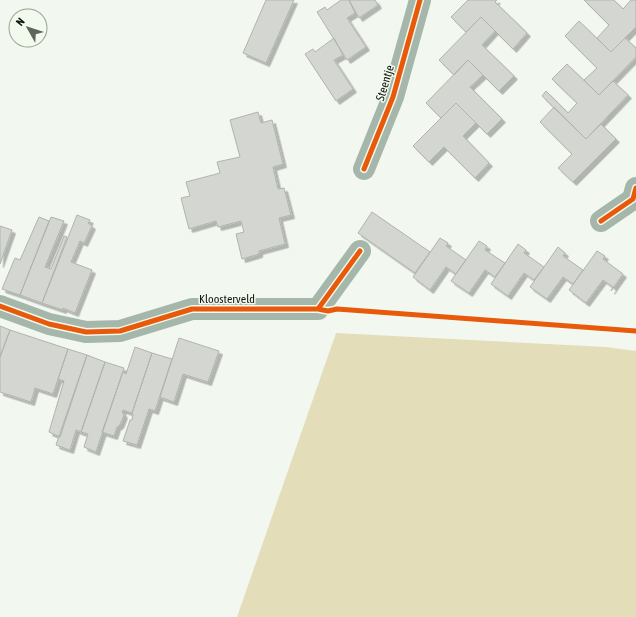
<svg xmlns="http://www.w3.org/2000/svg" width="636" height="617" font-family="'Asap Condensed',sans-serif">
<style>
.green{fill:#e4ddba}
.building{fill:#d4d7d1;stroke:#b1b3ad;filter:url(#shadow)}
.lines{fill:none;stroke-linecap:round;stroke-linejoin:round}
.street{stroke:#a5b6aa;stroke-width:22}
.cycleway-casing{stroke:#f1faed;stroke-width:8}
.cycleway{stroke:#e8590c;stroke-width:5}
.labels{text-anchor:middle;stroke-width:3;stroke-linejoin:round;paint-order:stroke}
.street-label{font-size:12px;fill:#121511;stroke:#f1faed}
</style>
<defs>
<filter id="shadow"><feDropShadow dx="3.5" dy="3.5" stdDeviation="0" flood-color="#0004"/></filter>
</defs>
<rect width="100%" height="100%" fill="#f2f7f0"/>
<path class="green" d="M336,333l270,14 30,4v266h-399z"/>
<path class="building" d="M266,0h28l-28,63 -23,-10z
M341,0h8l6,13 -8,5 19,29 -19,13 -30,-48 8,-5 2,3z
M349,0h26l3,5 -19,13z
M468,0h29l-2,2 32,31 -14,16 -32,-32 -15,15 -15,-15z
M584,0h30l9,9 8,-9h5v27l-25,25 -14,-14 12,-13z
M481,17l14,14 -13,14 32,31 -15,15 -31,-31 -14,15 -15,-15z
M579,21l32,31 14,-14 11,10v9l-37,38 -15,-15 13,-12 -32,-32z
M334,38l9,17 -9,5 19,29 -17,12 -31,-47 8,-5 2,3z
M468,60l15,15 -13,12 32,32 -15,15 -31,-31 -15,15 -15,-15z
M567,64l32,31 14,-14 15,14 -42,44 -44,-43 4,-5 22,22 9,-10 -25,-24z
M456,103l20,20 -13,13 26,27 -14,15 -31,-31 -15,15 -16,-16z
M554,107l32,32 15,-15 15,15 -43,43 -15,-14 14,-14 -32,-32z
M258,112l3,11 11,-3 11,44 -10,3 5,22 6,-1 7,27 -12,3 6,26 -26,7v3l-17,5 -6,-25 8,-2 -3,-11 -23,6 -2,-6 -27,8 -8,-31 9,-2 -4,-14 34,-9 -3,-11 23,-5 -10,-37z
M372,212l58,40 -15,21 -57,-40z
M77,215l13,5 -2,3 4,3 -8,17 -4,-2 -9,21 21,8 -17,43 -12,-5v2l-21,-7z
M39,217l10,4 -29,74 -18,-6 13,-31 5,2z
M51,217l13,4 -19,46 6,2 13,-33 3,1 -25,66 -22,-8z
M0,226l12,4 -12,34z
M440,238l8,5 -2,3 20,14 -10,14 -10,-7 -16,23 -17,-13z
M479,241l8,5 -2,4 20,13 -10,14 -10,-7 -16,23 -18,-12z
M518,244l8,6 -2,3 20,14 -10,13 -10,-7 -16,23 -17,-12z
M558,247l7,6 -2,3 20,14 -10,14 -10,-7 -16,22 -17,-12z
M597,251l8,5 -2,3 20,15 -12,17 2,-4 -10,-7 -17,23 -17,-13z
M0,326l10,4 -10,27z
M10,330l58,19 -15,45 -18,-6 -4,14 -31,-10v-35z
M179,338l40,13 -11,31 -25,-8 -9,28 -14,-5z
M135,347l17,6 -20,60 -9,-3 -1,2 2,3 -4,10 -3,2 -3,9 -12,-4 21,-60 3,2z
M68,349l19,6 -27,82 -11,-5 15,-51 -6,-2z
M152,353l20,6 -17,52 -6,-2 -12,36 -14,-4 7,-21h2l1,-6 -1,-1z
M87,355l18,7 -24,70 -5,-2 -6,20 -14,-5z
M105,362l19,6 -28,84 -12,-5 4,-13 -7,-2z"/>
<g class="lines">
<path class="street" d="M364,169l29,-72 27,-97
M601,221l32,-22 3,-11
M0,306l49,18 37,8 34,-1 72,-22h126l42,-58"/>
<g class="cycleway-casing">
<path id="cycleway" d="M364,169l29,-72 27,-97
M601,221l32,-22 3,-11
M0,306l49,18 37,8 34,-1 72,-22h126l42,-58
M318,309l10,2 9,-2 299,22"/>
</g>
<use href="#cycleway" class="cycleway"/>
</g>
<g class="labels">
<g class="street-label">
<text transform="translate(385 83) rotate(-73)" y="4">Steentje</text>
<text x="227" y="303">Kloosterveld</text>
</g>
</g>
<g transform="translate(28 28) rotate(309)"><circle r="19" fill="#f1faed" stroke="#989e95"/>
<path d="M0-3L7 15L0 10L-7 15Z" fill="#60645f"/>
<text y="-6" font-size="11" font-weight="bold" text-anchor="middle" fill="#121511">N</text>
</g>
</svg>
